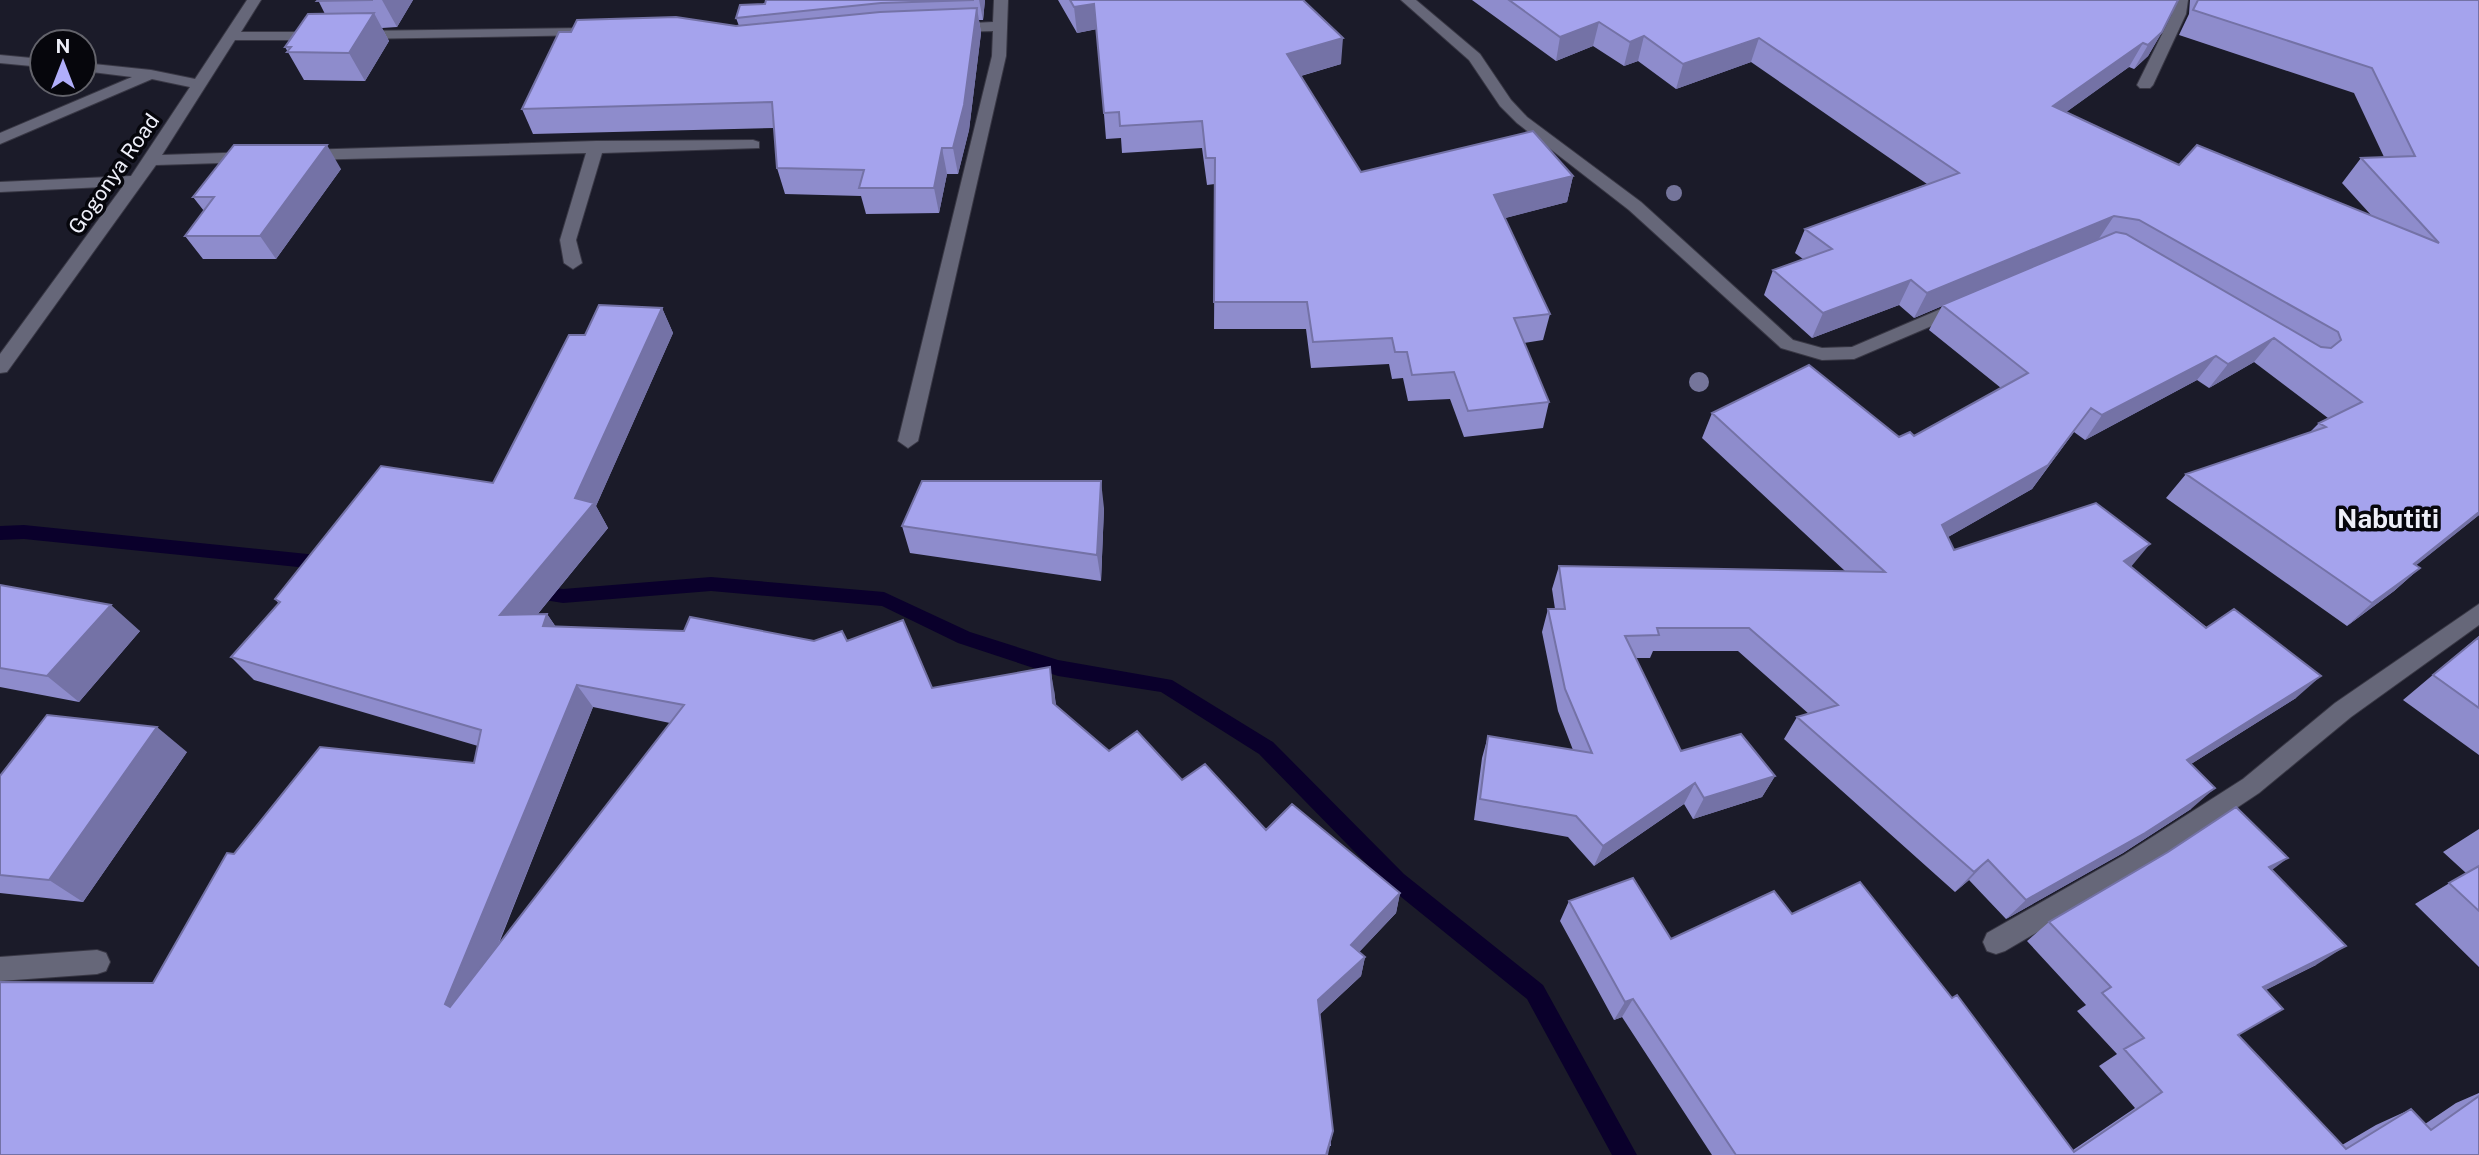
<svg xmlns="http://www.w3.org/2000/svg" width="2479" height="1155" font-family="'Public Sans',sans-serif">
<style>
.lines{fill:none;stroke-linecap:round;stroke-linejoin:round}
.stream{fill:#0a002b;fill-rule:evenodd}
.minor-casing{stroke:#393845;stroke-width:2}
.minor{fill:#666779;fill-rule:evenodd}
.tree{fill:#75759b}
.wall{fill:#8e8ccc;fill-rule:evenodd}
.shaded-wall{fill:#7472a6}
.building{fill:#a5a3ed;stroke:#7472a6;stroke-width:2;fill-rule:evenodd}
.labels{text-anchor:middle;stroke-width:7;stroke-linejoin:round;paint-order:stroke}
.far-street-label{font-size:21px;fill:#eeeff9;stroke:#06060c}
.neighbourhood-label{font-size:26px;font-weight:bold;fill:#eeeff9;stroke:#06060c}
</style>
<rect width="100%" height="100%" fill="#1b1b29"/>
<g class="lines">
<path class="stream" d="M24,525l303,31 6,2 3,5 -3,5 -6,2 -303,-31 -24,1v-14z
M711,577l173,15 86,40 88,28 114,20 101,62 131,132 139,111 94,170h-25l-85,-156 -137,-111 -131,-134 -98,-62 -103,-16 -100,-33 -76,-37 -171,-15 -148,12 -37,-6 -3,-5 3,-5 6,-2 31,4z"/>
<g class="minor-casing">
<path id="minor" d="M247,0h14l-20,32h80l7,4 -7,4h-86l-73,115 91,-3 8,5 -8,5 -97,3 -149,207 -7,1v-19l123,-168 -123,6v-10l131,-6 59,-89 -38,-8 -152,65v-11l132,-56 -48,-6v-8l67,7 44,9z
M994,0h14l-2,56 -88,385 -10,7 -10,-7 94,-385 1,-25 -40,1 -7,-4 7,-4 40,-2z
M1401,0h15l64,54 31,46 16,17 114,85 152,138 29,8 30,-1 105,-45 6,-2 9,6 -3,4 -115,49 -32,1 -41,-12 -152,-138 -112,-87 -17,-17 -31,-46z
M2174,0h14l-2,14 -33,71 -3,3h-10l-3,-3 35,-71z
M587,28l7,4 -2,3 -236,4 -7,-4 7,-4z
M0,55l42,4v8l-42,-4z
M753,140l6,2v6l-157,5 -26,87 6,23 -9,6 -9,-6 -4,-23 26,-87 -283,7 -8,-5 8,-5 293,-9z
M2479,604v21l-128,92 -92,76 -117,78 -137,80 -9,3 -9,-3 -4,-9 4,-9 137,-78 119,-76 92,-76z
M97,950l9,3 4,9 -4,9 -9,3 -97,7v-24z"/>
</g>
<use href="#minor" class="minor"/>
</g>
<g class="tree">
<circle cx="1674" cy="193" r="8"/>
<circle cx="1699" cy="382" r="10"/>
</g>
<path class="wall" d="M318,0h95l-16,27 -15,1 7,13 -24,40 -61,-1 -19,-33 40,-33z
M766,0h219l-2,20h-4l2,13 -12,97 -11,44h-11l-8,39 -73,1 -5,-18 -76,-2 -8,-26 -3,-40 -241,6 -11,-25 217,-83 -3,-8 29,-14z
M1058,0h245l38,64 -40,12 60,96 212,4 -6,26 -62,16 45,96 -7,26 -19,3 25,59 -6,26 -79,9 -14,-38 -42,2 -5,-23 -11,1 -3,-15 -78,4 -5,-39h-92l1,-145 -8,1 -5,-37 -80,5 -1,-15 -15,1 -9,-110 -20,4z
M1472,0h706l-16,32 -14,24 -14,13 -5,-2 -63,45 113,53 192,50 -29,-32 19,-25 23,-1 -30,-64 -175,-58 10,-21 1,-14h289v515l-63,50 4,3 -26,23 -47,35 -181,-128 20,-24 124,-42 9,-9 9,-5 -74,-56 -45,26 -12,-8 -112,60 -11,-8 -42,57 -84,48 6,13 177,17 165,131 -105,66v45l-68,44 -117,66 -37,-39 -14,12 -171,-153 13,-22 12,-3 -71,-63h-85l-3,7h-14l45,93 94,25 -13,21 -69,22 -9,-15 -90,62 -26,-29 -94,-17 8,-62 6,-22 85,14 -15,-39 -16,-79 6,-23h7l-3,-20 7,-23 286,5 -143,-133 10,-25 187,24 15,-1 87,-48 -72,-58 13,-24 -28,12 -15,-13 -87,33 -48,-43 9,-25 30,-11 -8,-6 10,-24 122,-45 -176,-122 -75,27 -38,-28 -14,5 -31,-20 -37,15z
M341,169l-65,90h-73l-18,-23 19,-25 -11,-14z
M662,308l11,25 -77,173 12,22 -71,87 10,-1 9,13 258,14h33l85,47 122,2 2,15 53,46 73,29 84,50 134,63 -4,20 -37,39 6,5 -4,19 -41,38 11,132 -1178,-163 81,-129 240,-91 4,-17 -224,-66 -23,-23 48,-53 -4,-5 218,-116 92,-148zM593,707l77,16 -172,223z
M1104,508l-3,73 -191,-28 -8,-27z
M0,585l140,46 -61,71 -79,-15z
M2479,636v119l-76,-55z
M187,752l-104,150 -83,-9v-117z
M2479,829v138l-64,-63 51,-31 -23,-21z
M2272,870l44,95 -51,25 -26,46 103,109 34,-20 35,-16 14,15 31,-21 23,-10v62h-767l-90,-138 -8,3 -54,-99 9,-20 102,38 121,-25 281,236 62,-42 -36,-42 18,-12 -40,-43 9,-6 -59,-64 22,-19z"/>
<path class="shaded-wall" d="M382,0h31l-16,27z
M979,0h6l-2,20z
M1094,4l3,25 -20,4 -3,-26z
M977,8l4,25 -12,97 -11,44 -5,-26z
M374,13l15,28 -24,40 -16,-28z
M1599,22l-6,24 -37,15 4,-24z
M2162,32l-14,24 -14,13 14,-24z
M1644,36l-6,25 -14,5 6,-24z
M1343,38l-2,26 -55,16 1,-26z
M1759,38l-8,24 -75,27 7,-25z
M2143,43l-14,24 -89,64 13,-25z
M327,145l14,24 -65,90 -16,-23z
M942,148l5,26 -8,39 -5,-25z
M1573,176l-6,26 -77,20 4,-27z
M2114,216l-16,24 -184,78 13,-25z
M1911,280l-12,25 -87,33 11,-25z
M662,308l11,25 -77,173 12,22 -91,111 -17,-24 75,-117z
M2274,338l-20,24 -45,26 19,-24z
M2216,356l-19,24 -112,60 17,-25z
M2091,408l-59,81 -105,60 15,-24z
M1101,481l3,27 -3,73 -4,-26z
M2479,512v3l-90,72 25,-23z
M2150,544l-20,24 -6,-7z
M2420,568l-26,23 -47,35 25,-23z
M111,605l29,26 -61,71 -32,-26z
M547,614l16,24 -20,-12z
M1050,667l4,23 4,36 -5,-23z
M2321,676l-25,22 -132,83 23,-21z
M577,685l16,22 -126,315 -22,-18z
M157,727l30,25 -104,150 -34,-22z
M1775,776l-13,21 -69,22 11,-21z
M1695,783l-11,21 -90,62 9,-20z
M2215,788l-24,21 -68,44 -117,66 20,-19z
M2288,858l-28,21 9,-12z
M1988,860l-19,20 -14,12 19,-20z
M1400,893l-4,20 -48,51 3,-19z
M2346,946l-30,19 -82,41 29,-19z
M1365,957l-4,19 -45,42 2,-18z
M1633,999l-11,18 -8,3 11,-18z
M1333,1131l-5,24h-2z"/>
<path class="building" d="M318,0h55l-56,1z
M766,0h208l-93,3 -145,15 4,-13 25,-1z
M1070,0h233l40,38 -56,16 74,118 172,-41 40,45 -79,19 56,119 -36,4 35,84 -81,9 -14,-39 -42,3 -5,-23h-12l-3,-14 -79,4 -6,-40h-93l1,-144h-9l-4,-37 -82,5 -1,-14 -15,1 -10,-109 -20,3z
M1509,0h669l-16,32 -14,13 -5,-2 -90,63 126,59 18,-20 242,98 -78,-85 54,-2 -43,-88 -179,-58 5,-10h281v512l-65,52 6,4 -48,35 -186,-129 140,-47 -7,-4 43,-21 -88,-64 -46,26 -12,-8 -114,59 -11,-7 -43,57 -106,60 12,25 142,-47 54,41 -26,17 82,67 28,-19 87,67 -134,84 28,28 -70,45 -119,67 -38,-40 -14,12 -177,-155 41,-12 -89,-77h-92l2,7 -34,1 56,115 60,-17 34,42 -71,22 -9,-15 -92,63 -27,-30 -96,-17 8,-63 104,17 -27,-64 -17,-80h17l-6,-43 326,6 -173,-159 97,-48 90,72 11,-5 4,4 114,-63 -86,-68 174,-73 10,2 195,113 10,1 10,-8 -3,-8 -199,-112 -25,-4 -187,77 -16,-13 -88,33 -50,-43 59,-21 -27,-20 154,-56 -200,-135 -76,26 -39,-28 -14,6 -31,-20 -39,15z
M977,8l-13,97 -11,43h-11l-8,40h-75l5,-18 -87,-2 -5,-66 -250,7 37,-77h12l6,-12 99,-3 60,9 144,-14z
M374,13l-25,40 -62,-1 4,-5h-6l23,-33z
M234,145h93l-67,91h-75l29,-39h-21z
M599,305l63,3 -87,190 19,5 -94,112 47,-1 -4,12 141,5 6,-14 124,24 28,-10 5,10 56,-21 29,68 118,-21 3,36 56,48 28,-20 45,49 23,-16 61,66 26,-26 108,89 -49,52 14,12 -47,43 15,131 -7,24h-1326v-173l153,1 74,-130 7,1 86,-107 154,16 7,-33 -250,-73 49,-55 -5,-3 106,-133 112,17 76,-148h16zM577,685l107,20 -234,302 -5,-3z
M922,481h179l-4,74 -195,-29z
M0,585l111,20 -64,71 -47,-8z
M2479,637v71l-46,-33z
M47,715l110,12 -108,153 -49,-5v-99z
M2236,807l52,51 -19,9 77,79 -83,41 20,22 -45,26 108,114 65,-40 20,21 48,-34v59h-743l-103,-156 -8,3 -56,-101 64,-23 38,61 103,-48 18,23 68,-32 92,116 5,-3 117,157 88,-60 -38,-43 20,-11 -42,-45 9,-6 -62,-65 119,-70z
M2479,866v45l-30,-28z"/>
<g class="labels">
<g class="far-street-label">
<text transform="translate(114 174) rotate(-55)" y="7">Gogonya Road</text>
</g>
<g class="neighbourhood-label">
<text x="2388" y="528">Nabutiti</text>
</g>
</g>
<g transform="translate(63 63)"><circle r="33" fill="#06060c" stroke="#63636b" stroke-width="2"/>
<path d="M0-5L12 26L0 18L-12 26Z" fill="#b0aefa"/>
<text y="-10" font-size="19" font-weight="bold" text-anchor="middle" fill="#eeeff9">N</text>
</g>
</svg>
